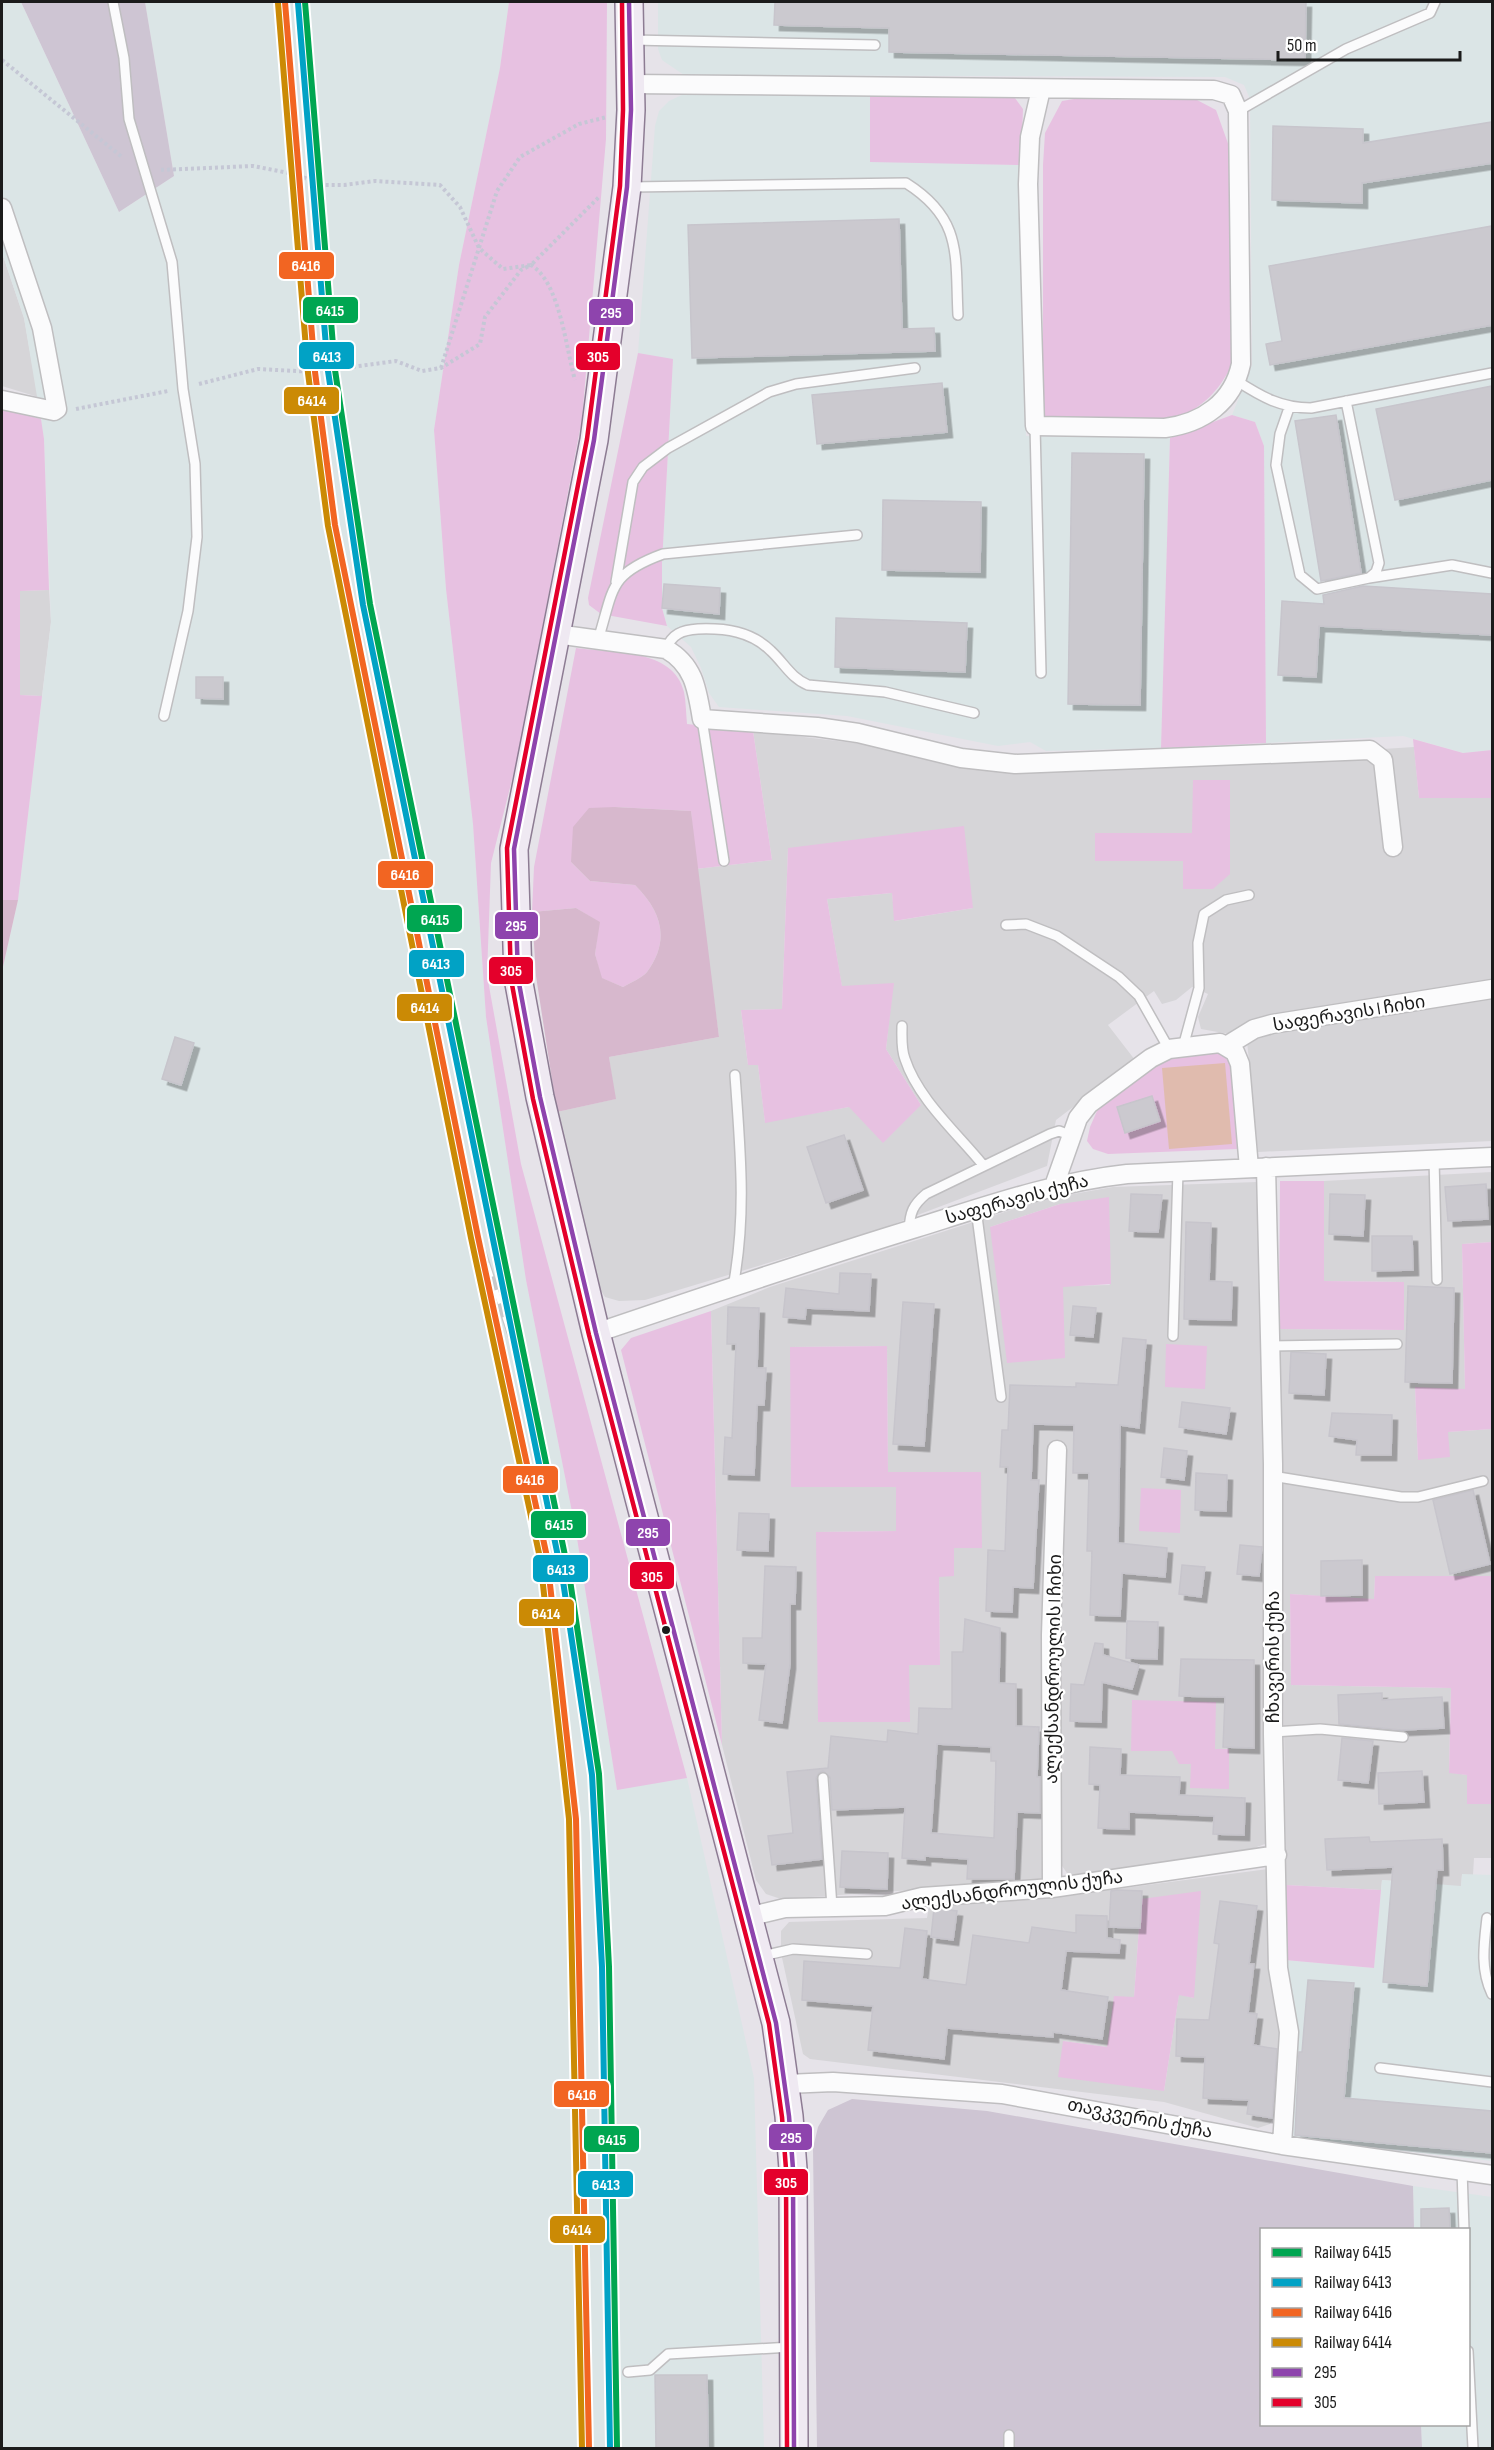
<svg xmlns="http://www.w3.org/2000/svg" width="1494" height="2450" font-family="'Sofia Sans Condensed','Noto Sans Georgian',sans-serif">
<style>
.residential{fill:#d6d5d8;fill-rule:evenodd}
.industrial{fill:#dbe5e6}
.construction{fill:#cec5d3}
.grass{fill:#e7c1e1}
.forest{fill:#d7b8cd}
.pitch{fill:#e0bbae}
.building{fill:#cbc9cf;stroke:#c7c5cc;stroke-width:1.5;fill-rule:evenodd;filter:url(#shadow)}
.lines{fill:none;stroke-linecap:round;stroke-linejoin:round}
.service-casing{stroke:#bfbec0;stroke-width:12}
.minor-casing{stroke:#bfbec0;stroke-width:21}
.secondary-casing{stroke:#8d7c93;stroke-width:30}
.path{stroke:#c5c7d5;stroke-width:4;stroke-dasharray:3 3;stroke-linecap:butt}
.service{stroke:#fbfbfc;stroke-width:9}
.minor{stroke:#fbfbfc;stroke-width:18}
.secondary{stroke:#efe9f2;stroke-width:27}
.rail-casing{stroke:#c8c8c9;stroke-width:7}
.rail{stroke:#fff;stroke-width:4.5;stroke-dasharray:14;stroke-linecap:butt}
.bus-1-casing{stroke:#fff;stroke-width:9}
.bus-2-casing{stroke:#fff;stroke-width:9}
.bus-1{stroke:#8e44ad;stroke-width:4.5}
.bus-2{stroke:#e4002b;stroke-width:4.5}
.rail-1-casing{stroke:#fff;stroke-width:10}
.rail-2-casing{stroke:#fff;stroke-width:10}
.rail-3-casing{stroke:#fff;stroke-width:10}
.rail-4-casing{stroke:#fff;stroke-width:10}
.rail-1{stroke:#00a651;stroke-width:6}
.rail-2{stroke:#01a2c5;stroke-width:6}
.rail-3{stroke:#f26522;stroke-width:6}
.rail-4{stroke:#cb8a05;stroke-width:6}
.bus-dot{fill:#1b1b1b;stroke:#fff;stroke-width:2}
.labels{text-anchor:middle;stroke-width:4.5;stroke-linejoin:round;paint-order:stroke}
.street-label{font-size:18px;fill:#1b1b1b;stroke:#fff}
.line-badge{stroke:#fff;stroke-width:2}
.badge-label{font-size:16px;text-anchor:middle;font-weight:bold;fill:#fff}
</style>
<defs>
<filter id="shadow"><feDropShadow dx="5.5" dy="5.5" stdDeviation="0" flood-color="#0004"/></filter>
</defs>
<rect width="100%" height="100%" fill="#e6e3e9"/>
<path class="residential" d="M2,253l22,65 14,79 -36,-11z
M49,590l2,32 -9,74 -22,-1v-104z
M753,731l118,14 142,28 401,-26 5,51h73v343l-234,11 -11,-111 12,-20 -30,13 -28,-5 -3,-12 10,-23 -16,-7 -16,13 -14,4 -8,-13 -46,34 27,35 -79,60 -9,46 -169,64 -233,70 -26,1 -14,-4 -10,-16 -38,-169 58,-13 -6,-42 110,-20 -23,-168 76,-9zM1095,833h98l-9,56 -1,-28zM788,848l185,60 -78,13 -3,-28 -65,6 15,88 51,-3 -7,65 35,56 -72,2 -84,15 -7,-57h-10l-7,-55 41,-1z
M1492,1172v70l-30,2 3,146 -50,-3 3,73 30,-28 44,-3v147h-117l-1,24 -84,-6 1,91 160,3 -2,84 18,3v29h25v54h-18l-1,17h-11l-1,12 -79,-7 -1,10 -95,-5 -7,-556 124,1 1,-48 -80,-1v-100z
M1257,1182l8,342v320l-11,4 -172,29 -15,-4 -7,-10 3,-420h-13l-8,438 -261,18 -15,-5 -10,-14 -34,-135 -11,-434 59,-24 275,-88 68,-12zM1060,1204l50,81 -47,1 -73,-59zM887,1346l1,127 94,75h-29l-14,29 1,88h-31l-92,-133 79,-1v-45l-106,-139z
M1268,1869l2,99 11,75 -6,72 -5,9 -12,4 -94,-26 -354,-43 -7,-5 -22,-101v-22l8,-9 138,-4 3,-17 112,-2zM1141,1899l53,99 -15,-4 -15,97 -101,-50 44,6 27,-49z"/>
<path class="industrial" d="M2,2h19l98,210 55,-36 -29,-174h364l-9,66 -41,197 -25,165 12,159 27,235 13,193 40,263 50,252 41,257 70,-11 67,300 10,370h-762v-1477l16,-71 33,-278 -7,-183 -20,-121 -22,-65z
M658,2h834v748l-28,3 -61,-17 -137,7 -2,-297 -9,-24 -23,-7 20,-50 -2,-266 -6,-14 -19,-8 -541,-2 -22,-15 -4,-11z
M870,93v68l151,4 5,271 144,2 -9,310 -115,3 -16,-9 -32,4 -151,-30 -128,-9 -10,-14 -8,-25 -10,-21 -24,-21 -5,-18v-45l11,-203 -35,-7 17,-227 4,-15 10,-10 15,-7z
M1462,1874l30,1v286l-203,-23 -4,-178 89,8 8,-88 79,6z
M1413,2186l79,11v251h-70l-1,-23 47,-1v-194l-54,-1z"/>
<path class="construction" d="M21,2h124l29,174 -55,36z
M852,2099l135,12 426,75 1,43 -152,1v194l159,1 1,23h-605l-4,-300 5,-21 10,-17z"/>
<path class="grass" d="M509,2h98l-1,137 -24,280 -65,341 -26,103 -4,112 34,189 166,614 -70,12 -41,-258 -50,-252 -40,-263 -13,-193 -27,-235 -12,-159 25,-165 41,-197z
M870,93l145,5 8,11 -2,56 -151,-3z
M1074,99l123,1 19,10 14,39 2,215c-14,30 -33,47 -65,57l-124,-3v-253l2,-32 17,-32z
M638,353l35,6 -11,204v45l5,18 -66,-12 -12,-9 -1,-7z
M2,409l39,10 3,20 5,151 -29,1v104l22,1 -24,204h-16z
M1232,415l23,7 9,24 2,297 -105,5 9,-310z
M576,648c35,5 98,0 108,44 2,10 2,22 3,32l66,7 19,129 -76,9 -5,-58 -76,-4 -44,55 19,19 45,4c26,26 36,54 12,87 -5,6 -17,11 -24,15l-22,-9 -6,-24 4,-32 -23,-14 -44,4 2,-45z
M1413,739l50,14 29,-3v48h-73z
M1193,780h37v94l-17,15h-30v-28h-88v-28h97z
M964,826l9,82 -79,13 -2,-28 -65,6 15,87 52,-3 -8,66 35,56 -38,38 -34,-36 -84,16 -7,-58h-10l-7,-55 41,-1 6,-161z
M1210,1048l20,11 7,90 -129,5 -15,-5 -6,-8 3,-14 7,-16 65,-50z
M1280,1181h44v100l80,1v48l-125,-1z
M1109,1197l2,87 -48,3 2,71 -58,5 -17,-136 70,-23z
M1492,1242v194v-7l-44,3 2,25 -32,3 -3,-73 50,2 -3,-145z
M711,1311l11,434 -101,-395 10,-12z
M1166,1344l41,2 -2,43 -40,-2z
M887,1346l1,126h93l1,76h-28v28l-15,1 1,88h-31l1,57h-92l-2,-190 80,-1v-44h-105l-1,-140z
M1141,1488l40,2 -1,43 -41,-2z
M1375,1576h117v228h-25v-29l-18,-2 2,-85 -160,-3 -1,-91 84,5z
M1132,1700l84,2 -1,47h14v40l-39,-1 1,-24h-12l-7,-13h-41z
M1286,1885l95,5 -7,78 -89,-8z
M1201,1891l-7,107 -15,-3 -15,96 -106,-14 5,-36 44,6 7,-51 20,1 7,-98z"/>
<path class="forest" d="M615,807l76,4 28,226 -110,20 7,42 -59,13 -21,-136 -4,-64 44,-4 24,14 -5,32 7,24 21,9c7,-4 19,-9 24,-15 24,-33 14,-61 -12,-87l-45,-4 -19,-19 2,-35 16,-19z
M2,900h16l-16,71z"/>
<path class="pitch" d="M1225,1063l7,81 -63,5 -7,-81z"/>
<path class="building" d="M775,2h531l-1,58 -416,-8v-24l-115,-3z
M1492,122v41l-130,20v20l-90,-3 1,-74 90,3v14z
M899,219l3,110 32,-1 1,23 -243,7 -4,-133z
M1492,226v99l-222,40 -4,-21 16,-3 -13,-75z
M942,383l5,49 -130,12 -5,-49z
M1492,386v94l-97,20 -19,-91z
M1336,415l25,158 -40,8 -26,-160z
M1072,453l72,1 -4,251 -72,-1z
M883,500l98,2 -1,70 -98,-2z
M664,584l56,4 -1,26 -57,-6z
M1363,586l129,8v41l-173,-9 -3,51 -38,-2 4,-74 42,3 -1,-9z
M836,618l131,5 -2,49 -130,-5z
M196,677h27v22l-27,-1z
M175,1037l19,6 -13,42 -19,-6z
M1152,1096l8,25 -35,12 -8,-26z
M844,1135l19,55 -37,13 -19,-56z
M1486,1184l2,35 -40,2 -3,-34z
M1131,1194l31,1 -4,37 -29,-1z
M1330,1194l35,1 -2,41 -34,-2z
M1186,1222l25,1 -2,58 23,1 -1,38 -47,-1z
M1372,1236h40l1,34 -41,1z
M840,1273l31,1 -2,37 -63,-3 -1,11 -22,-2 3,-29 53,6z
M1408,1286l46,2 -2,95 -47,-1z
M903,1302l31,2 -10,142 -31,-2z
M1073,1306l23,2 -3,29 -23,-2z
M728,1307l31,1 -2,60h9l-2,37h-7l-3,70 -31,-1 2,-37 7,1 4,-94h-9z
M1123,1338l23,2 -7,88 -19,-3 -2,118 49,5 -2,29 -43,-4 -2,43 -30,-1 2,-64h-5l2,-78h-16l1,-48 -41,-1 -2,56h8l-6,108 -20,-1 -1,25 -26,-1 2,-61 17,1 3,-84h-8l2,-37h6l2,-45 66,2v-4l42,2z
M1291,1352l35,2 -2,41 -35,-2z
M1182,1402l48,6 -4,26 -47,-7z
M1332,1413l60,2 -1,40h-35l1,-15 -28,-4z
M1164,1448l23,3 -3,29 -23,-3z
M1196,1473l31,2 -1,36 -31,-1z
M1473,1490l17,74 -40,10 -17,-74z
M739,1513l30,1 -1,37 -31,-1z
M1240,1545l22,2 -3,29 -22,-2z
M1362,1560v35l-41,1v-35z
M1182,1565l23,2 -4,30 -22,-3z
M765,1566l31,1 -1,37h-5v60l-8,59 -23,-3 7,-56 -23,-1v-25h19z
M965,1619l35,9 -1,55 17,1v42l23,1 -2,50h3v36l-23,-1 -3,67h-47l1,-20 -43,-3v4l-23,-2 3,-51 -73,3 -2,-33 -7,-6 -4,2 -3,5 6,81 -50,6 -4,-29 25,-3 -6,-61 41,-4 3,-32 56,6 1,-12 30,4 1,-26 33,1v-57h11zM937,1744l54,3v14h5l-2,77 -63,-5z
M1127,1621l31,1 -1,37 -31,-1z
M1095,1643l8,1v11l36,10 -7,24 -30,-7 -1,40 -31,-1 1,-37 13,1z
M1181,1659l73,1v88l-31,-1 2,-50 -46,-1z
M1382,1693v7l60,-3 2,31 -43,2 -62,-6 -1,-29z
M1342,1738l31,3 -5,42 -30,-3z
M1090,1747l31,2 -1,26 60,2 -1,18 66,3 -1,37 -31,-1 1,-18 -85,-4v17l-31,-1 2,-43 -11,-1z
M1422,1771l2,31 -45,2 -1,-31z
M1369,1837l1,5 72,-3 1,31h-6l-10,116 -44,-4 10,-115 -66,3 -2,-31z
M842,1851l46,2 -1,36 -47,-2z
M1117,1890l25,1 -2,37 -31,-1 2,-36z
M1220,1901l37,5 -8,58h5l-6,49 9,1 -4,31 24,4 -5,69 -25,-4 2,-14 -46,-2 2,-41 -29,-1 1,-37 32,1 10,-76 -5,-1z
M934,1908l23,3 -4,29 -22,-3z
M1076,1915l31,1v22l13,2 -1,13 -53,-2 -5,39 47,7 -6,42 -49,-7v5l-106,-9 -3,31 -76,-9 5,-44 -71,-6 2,-39 96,7 5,-40 22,3 -5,48 44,6 7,-50 56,8 3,-16 44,6z
M1308,1980l46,3 -10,115 148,13v42l-197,-18 4,-83h3z
M1449,2208l1,21h-29v-20z
M655,2375h52l1,73h-52z"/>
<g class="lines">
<g class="service-casing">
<path id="service" d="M113,2l11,56 5,61 43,143 11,127 12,75 2,73 -9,74 -24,105
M632,40l243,5
M1238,111l108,-62 84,-36 5,-11
M631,187l275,-4c57,36 49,72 52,132
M1237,381c25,16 44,27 74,27l181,-35
M1289,408l-9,26 -4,31 24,110 17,14 52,-11 7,-6 3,-9 -33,-162
M1035,426l6,247
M1369,578l83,-13 40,8
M616,582l17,-100 10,-15 25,-19 101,-56 27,-8 119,-16
M598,640c16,-51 10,-66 65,-86l194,-19
M666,649c6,-15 16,-19 32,-20 27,-1 53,2 73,22 13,12 20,27 37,34l77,7 89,21
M702,719l22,142
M1006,925l20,-1 31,12 62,41 20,19 30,53
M902,1026c0,10 -1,23 3,33 13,40 52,74 78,106
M1183,1047l16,-59 -1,-45 6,-29 22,-14 23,-5
M1434,1159l3,121
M976,1209l25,188
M909,1230c1,-18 4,-25 17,-36l124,-60 9,-3 11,4
M733,1287c14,-73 7,-139 2,-212
M1173,1336l5,-165
M1270,1346l127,-2
M1272,1476l129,21h17l65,-16
M1273,1732l47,-3 83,8
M823,1778l9,129
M1487,1918c-3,26 -7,51 5,76
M762,1956l31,-7 74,5
M1380,2068l112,14
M1462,2170l2,60
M1468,2351l5,97
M628,2372l22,-2 18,-16 123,-7
M1009,2435v13"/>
</g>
<g class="minor-casing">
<path id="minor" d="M631,84l583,6 17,5 7,16 3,253c-8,38 -38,59 -76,64l-130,-2 -7,-242 2,-47 11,-48
M2,208l40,120 15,81 -3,2 -52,-11
M556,634l110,15c28,16 31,40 36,70l115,8 41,6 103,25 54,6 355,-14 13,10 10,87
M1228,1045l26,-16 18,-5 220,-35
M1266,1167l7,297v270l5,234 11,64 -7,113
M1054,1186l24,-68 11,-14 62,-46 18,-9 51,-6 15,9 5,12 9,104
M596,1333c106,-36 212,-72 320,-105 70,-22 138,-46 211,-54l365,-17
M1052,1888l-1,-253 6,-185
M747,1917l38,-9 100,-2 37,-9 130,-9 225,-33
M786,2084l47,-2 169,12 280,51 210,30"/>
</g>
<g class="secondary-casing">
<path id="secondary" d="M629,2l2,108 -4,77 -33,253 -80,409 4,129 22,119 56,236 180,690 13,93 4,53 1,279"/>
</g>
<path class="path" d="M2,60l120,97
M161,170l92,-4 46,9 20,10h25l31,-4 65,4 20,22 19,41 24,21 28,-4 68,-68
M441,368l56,-177 23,-34 59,-33 28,-7
M199,384l59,-15 57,3 81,-11 26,10 19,-3 39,-24 5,-27 36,-47 10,-5c29,17 35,84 44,115
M76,409l92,-18"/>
<use href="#service" class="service"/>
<use href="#minor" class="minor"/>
<use href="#secondary" class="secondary"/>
<g class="rail-casing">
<path id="rail" d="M478,1237l54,162"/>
</g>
<use href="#rail" class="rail"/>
<g class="bus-1-casing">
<path id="bus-1" d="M629,2l2,108 -4,77 -33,253 -80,409 4,129 22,119 56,236 180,690 13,93 4,53 1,279"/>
</g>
<g class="bus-2-casing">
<path id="bus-2" d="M622,2l1,108 -3,76 -33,253 -80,409 4,131 22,120 56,236 180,689 13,93 4,52 1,279"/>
</g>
<use href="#bus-1" class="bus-1"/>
<use href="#bus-2" class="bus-2"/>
<g class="rail-1-casing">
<path id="rail-1" d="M305,2l30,368 35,234 200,976 29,194 10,193 8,481"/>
</g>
<g class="rail-2-casing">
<path id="rail-2" d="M298,3l30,368 35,234 200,976 29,194 10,192 8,481"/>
</g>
<g class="rail-3-casing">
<path id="rail-3" d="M285,2l30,370 20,153 143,712 69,320 29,262 13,629"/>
</g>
<g class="rail-4-casing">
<path id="rail-4" d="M278,3l30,370 20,153 143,712 69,320 29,261 13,629"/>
</g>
<use href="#rail-1" class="rail-1"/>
<use href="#rail-2" class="rail-2"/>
<use href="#rail-3" class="rail-3"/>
<use href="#rail-4" class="rail-4"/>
</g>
<circle class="bus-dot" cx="666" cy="1630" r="5"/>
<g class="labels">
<g class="street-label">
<text transform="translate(1349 1013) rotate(-9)" y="6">საფერავის I ჩიხი</text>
<text transform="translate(1017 1199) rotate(-15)" y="6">საფერავის ქუჩა</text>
<text transform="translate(1273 1657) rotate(-90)" y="6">ჩხავერის ქუჩა</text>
<text transform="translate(1053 1669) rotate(-89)" y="6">ალექსანდროულის I ჩიხი</text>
<text transform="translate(1012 1890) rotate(-7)" y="6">ალექსანდროულის ქუჩა</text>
<text transform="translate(1140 2118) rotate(11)" y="6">თავკვერის ქუჩა</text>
</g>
</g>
<g class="line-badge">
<rect x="278" y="251" width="57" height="29" rx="6" fill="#f26522"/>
<rect x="302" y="296" width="57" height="28" rx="6" fill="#00a651"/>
<rect x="588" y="298" width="46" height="28" rx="6" fill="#8e44ad"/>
<rect x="298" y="341" width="57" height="29" rx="6" fill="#01a2c5"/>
<rect x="575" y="342" width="46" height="29" rx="6" fill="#e4002b"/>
<rect x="283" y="386" width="57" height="29" rx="6" fill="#cb8a05"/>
<rect x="377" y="860" width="57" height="29" rx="6" fill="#f26522"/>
<rect x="406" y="904" width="57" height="29" rx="6" fill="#00a651"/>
<rect x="494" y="911" width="45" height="29" rx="6" fill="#8e44ad"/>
<rect x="408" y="949" width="57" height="29" rx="6" fill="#01a2c5"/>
<rect x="488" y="956" width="46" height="29" rx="6" fill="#e4002b"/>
<rect x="396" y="993" width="57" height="29" rx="6" fill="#cb8a05"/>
<rect x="502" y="1465" width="57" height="29" rx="6" fill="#f26522"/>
<rect x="530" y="1510" width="57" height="29" rx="6" fill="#00a651"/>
<rect x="625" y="1518" width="46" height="29" rx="6" fill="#8e44ad"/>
<rect x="532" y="1554" width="57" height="29" rx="6" fill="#01a2c5"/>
<rect x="629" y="1561" width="46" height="29" rx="6" fill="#e4002b"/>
<rect x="518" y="1598" width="57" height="29" rx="6" fill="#cb8a05"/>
<rect x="553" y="2080" width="57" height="28" rx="6" fill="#f26522"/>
<rect x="768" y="2123" width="45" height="28" rx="6" fill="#8e44ad"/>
<rect x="583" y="2125" width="57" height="28" rx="6" fill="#00a651"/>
<rect x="763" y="2168" width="46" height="28" rx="6" fill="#e4002b"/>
<rect x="577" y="2170" width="57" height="28" rx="6" fill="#01a2c5"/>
<rect x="549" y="2215" width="57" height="29" rx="6" fill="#cb8a05"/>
</g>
<g class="badge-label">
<text x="306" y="271">6416</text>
<text x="330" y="316">6415</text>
<text x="611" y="318">295</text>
<text x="327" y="362">6413</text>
<text x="598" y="362">305</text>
<text x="312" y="406">6414</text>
<text x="405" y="880">6416</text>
<text x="435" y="925">6415</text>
<text x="516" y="931">295</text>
<text x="436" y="969">6413</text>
<text x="511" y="976">305</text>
<text x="425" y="1013">6414</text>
<text x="530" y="1485">6416</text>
<text x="559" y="1530">6415</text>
<text x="648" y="1538">295</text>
<text x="561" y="1575">6413</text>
<text x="652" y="1582">305</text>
<text x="546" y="1619">6414</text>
<text x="582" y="2100">6416</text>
<text x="791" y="2143">295</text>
<text x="612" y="2145">6415</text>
<text x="786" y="2188">305</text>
<text x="606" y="2190">6413</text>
<text x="577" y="2235">6414</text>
</g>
<rect width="1494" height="2450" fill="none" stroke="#1b1b1b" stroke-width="6"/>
<rect x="1260" y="2228" width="210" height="198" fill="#ffffff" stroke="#a4a4a4" stroke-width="1.5"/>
<rect x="1272" y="2248" width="30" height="9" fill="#00a651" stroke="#a4a4a4" stroke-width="1.5"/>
<text x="1314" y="2258" font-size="18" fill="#1b1b1b">Railway 6415</text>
<rect x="1272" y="2278" width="30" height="9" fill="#01a2c5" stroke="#a4a4a4" stroke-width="1.5"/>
<text x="1314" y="2288" font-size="18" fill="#1b1b1b">Railway 6413</text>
<rect x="1272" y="2308" width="30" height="9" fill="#f26522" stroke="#a4a4a4" stroke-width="1.5"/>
<text x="1314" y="2318" font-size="18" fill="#1b1b1b">Railway 6416</text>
<rect x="1272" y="2338" width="30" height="9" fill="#cb8a05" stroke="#a4a4a4" stroke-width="1.5"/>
<text x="1314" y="2348" font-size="18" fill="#1b1b1b">Railway 6414</text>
<rect x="1272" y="2368" width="30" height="9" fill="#8e44ad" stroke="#a4a4a4" stroke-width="1.5"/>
<text x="1314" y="2378" font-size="18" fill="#1b1b1b">295</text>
<rect x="1272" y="2398" width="30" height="9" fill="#e4002b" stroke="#a4a4a4" stroke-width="1.5"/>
<text x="1314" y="2408" font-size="18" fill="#1b1b1b">305</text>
<path d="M1278 51v9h182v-9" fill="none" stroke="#1b1b1b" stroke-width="3"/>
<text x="1287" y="51" font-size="18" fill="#1b1b1b" stroke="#ffffff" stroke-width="4.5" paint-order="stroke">50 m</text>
</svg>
